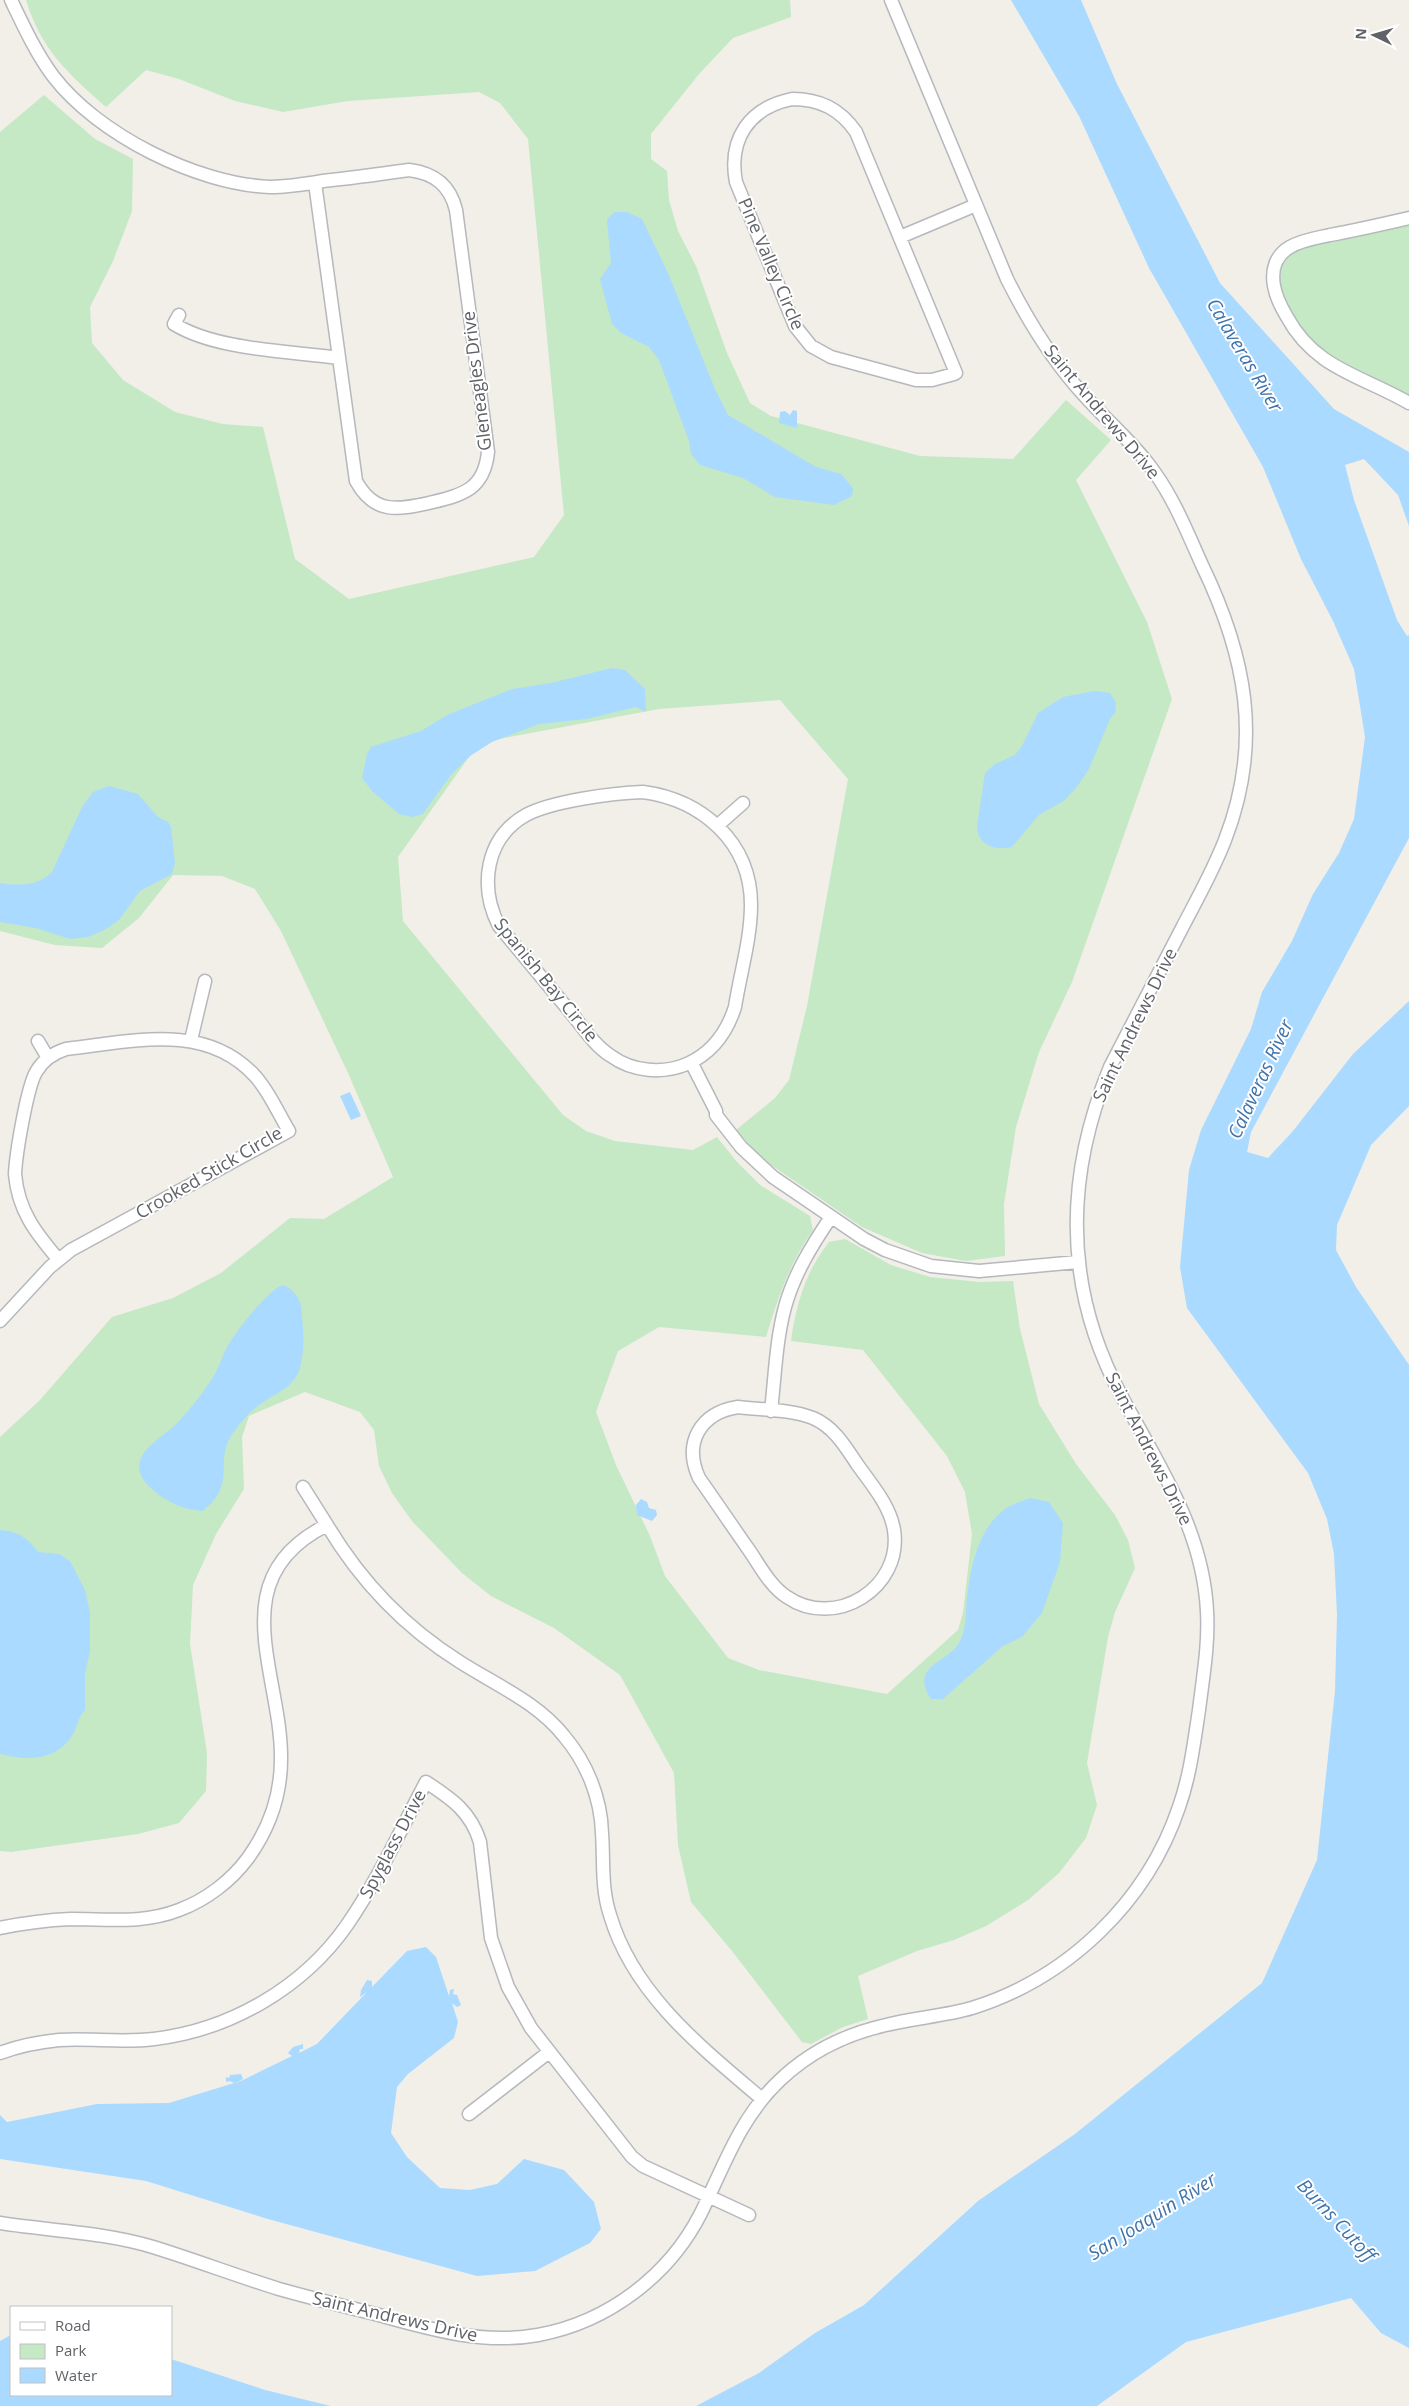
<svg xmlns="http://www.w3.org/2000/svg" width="1409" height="2406" font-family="'Open Sans',sans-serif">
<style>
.green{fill:#c5e8c5}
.water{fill:#aadaff}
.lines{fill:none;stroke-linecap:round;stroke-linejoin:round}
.minor-casing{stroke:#b5b8bc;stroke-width:15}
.minor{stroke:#fff;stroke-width:12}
.labels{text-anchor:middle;stroke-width:4;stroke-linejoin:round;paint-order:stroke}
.street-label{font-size:18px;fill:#5f6368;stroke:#fff}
.water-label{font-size:19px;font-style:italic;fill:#4174aa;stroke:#fff}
</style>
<rect width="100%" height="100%" fill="#f1efe8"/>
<path class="green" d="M26,0h764l1,17 -58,21 -34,36 -48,60v25l16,12 2,29 9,31 18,35 31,87 23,50 21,13 149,40 93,3 53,-59 45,40 -35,40 71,142 25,77 -100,283 -33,70 -23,75 -12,77 1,52 -39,5 -44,-8 -60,-26 -101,-69 -25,-28 39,-32 14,-18 18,-74 41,-227 -68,-79 -121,9 -171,32 -17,13 -73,103 5,64 160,194 23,16 29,10 78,9 24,-13 20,25 23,23 50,31 3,14c-24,33 -35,69 -47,107l-107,-10 -41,24 -22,61 20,53 34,71 15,40 63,82 31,12 128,24 71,-64 5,-17 9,-79 -7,-42 -18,-36 -84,-106 -72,-9c5,-37 15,-70 38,-99l16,-3 46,26 39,12 50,5 33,-1 7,48 19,75 37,60 39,51 13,25 7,28 -20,44 -7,25 -21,126 10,42 -11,33 -27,35 -31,27 -42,26 -32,14 -37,11 -59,25 10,43 -25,8 -32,17 -9,-2 -70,-91 -41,-49 -13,-57 -4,-72 -54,-98 -66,-47 -63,-32 -29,-23 -50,-52 -20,-28 -13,-27 -5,-36 -14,-18 -55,-20 -56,24 -7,21 2,52 -28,45 -23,51 -3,59 17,109 -1,38 -27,32 -41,11 -127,18 -11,-1v-414l40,-37 72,-83 61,-19 48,-25 69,-55 34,1 69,-42 -45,-104 -67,-142 -26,-42 -33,-13 -49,-1 -34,43 -37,30 -47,-3 -55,-14v-799l44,-37 51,44 38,20 -1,52 -19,50 -23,46 2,36 31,37 52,32 48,12 40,3 32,132 54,40 185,-42 30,-42 -36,-376 -28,-36 -21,-11 -131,9 -65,11 -48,-11 -56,-22 -33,-9 -40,37c-37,-33 -65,-57 -80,-107z
M1409,218v187l-100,-57 -27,-39 -10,-34 11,-24z"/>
<path class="water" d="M1011,0h70l36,84 103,199 114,126 75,43v74l-11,-31 -34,-36 -19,6 9,35 43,120 10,16 2,-1v203l-158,294 -4,20 21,6 25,-27 60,-77 56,-53v105l-38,39 -34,80 -1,25 20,37 53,78v983l-28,-15 -30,-35 -165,44 -89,64h-401l63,-33 56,-40 49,-28 114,-104 97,-67 187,-151 55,-123 18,-169 2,-76 -3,-61 -7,-35 -19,-46 -121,-165 -7,-41 9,-97 12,-40 50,-101 11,-37 30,-51 21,-47 26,-41 15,-34 11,-82 -11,-68 -21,-48 -32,-62 -38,-92 -114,-199 -70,-152z
M614,212h13l15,7 26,54 47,116 13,26 88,52 25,7 12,14 -1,8 -18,9 -59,-8 -32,-19 -43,-13 -9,-11 -2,-13 -30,-81 -10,-13 -28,-14 -9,-9 -12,-45 11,-16 -4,-43z
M793,410l4,1v17l-18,-5 1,-11 5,-1 5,4z
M612,668l13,2 20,19 1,23 -10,-5 -50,12 -47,5 -47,18 -22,14 -20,20 -27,38 -11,3 -13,-3 -27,-23 -10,-13 5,-24 4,-7 50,-16 26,-16 65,-26 39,-6z
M1095,691l15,2 6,10 -1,10 -5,6 -21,50 -13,19 -12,13 -25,14 -27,32c-16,4 -34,-1 -35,-21l8,-53 10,-9 20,-9 7,-9 16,-33 25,-16z
M109,786l29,8 20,23 10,5 3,5 4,36 -3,11 -32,17 -21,29 -15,10 -16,7 -18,2 -34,-11 -36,-6v-39c18,3 38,3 52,-11l30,-65 11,-15z
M350,1092l11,24 -10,4 -11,-24z
M283,1285c9,3 16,12 18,21 2,22 5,43 -2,65 -7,19 -31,25 -46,39 -8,7 -16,17 -22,26 -17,29 7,46 -28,75 -17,-1 -35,-8 -49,-20 -9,-8 -19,-19 -13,-33 6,-13 22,-22 33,-32 13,-12 34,-39 42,-54 4,-8 7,-17 11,-25 8,-14 41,-58 56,-62z
M1030,1498l19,4 14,21 -3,39 -18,51 -20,24 -19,9 -60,53h-12c-22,-33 16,-36 28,-56 9,-16 6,-36 9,-53 4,-30 13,-66 40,-83 7,-4 15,-6 22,-9z
M641,1499l6,3 2,6 7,2 1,5 -5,6 -15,-6 -1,-10z
M0,1530c18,1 28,8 38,22l21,2 11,7 15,29 5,23v38l-5,23v36c-7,7 -7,15 -12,24 -16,27 -46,27 -73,20z
M426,1947l10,10 13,39 1,-6 4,-1 -1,5 4,1 4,10 -4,2 -5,-4 6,19 -4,16 -46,36 -11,13 -6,46 16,24 33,31 30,2 27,-6 27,-25 40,11 30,32 7,27 -11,14 -55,28 -58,5 -209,-57 -122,-38 -146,-22v-44l7,7 90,-18 72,-1 65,-20 -4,-2 -4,1v-5l3,1 1,-3 11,-1 2,5 -8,4 8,-3 49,-24 -4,-3 5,-6 10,-3v5h-3l-1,4 18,-9 50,-52 -7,5 1,-7 6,-10 5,1v6l35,-36z
M11,2335v60h160v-36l94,31 66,16h-331v-65z"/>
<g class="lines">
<g class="minor-casing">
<path id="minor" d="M11,0c13,27 25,53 42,76 45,59 144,108 217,111 18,0 36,-3 53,-6 29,-3 58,-7 86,-11 25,3 41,15 47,40l32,242c-4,39 -27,43 -59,51 -32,7 -55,11 -73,-22l-41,-298
M792,99c28,0 48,10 64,33l100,241 -2,1 -22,6h-16l-85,-23 -20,-11 -16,-20 -59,-144c-8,-43 13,-74 56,-83z
M1409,218c-26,6 -52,12 -79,17 -13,3 -28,5 -40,12 -14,8 -19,22 -16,39 2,11 7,21 13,31 28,52 76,59 122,86
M900,237l76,-32
M179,315l-5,9c42,26 114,27 164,34
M643,792c59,8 108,50 108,113 0,34 -11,69 -16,102 -8,25 -23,46 -48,57 -24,10 -54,8 -76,-8 -16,-10 -27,-27 -39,-42 -24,-29 -49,-59 -73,-88 -20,-39 -14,-88 27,-111 26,-14 87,-22 117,-23z
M717,826l26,-23
M191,1040l14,-59
M38,1041l10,17
M691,1062l25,49v4l25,32 32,30 91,62 21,11 46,16 48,5 99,-9
M0,1321l50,-54 21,-17 218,-119c-11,-18 -20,-40 -34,-55 -50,-55 -125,-34 -189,-27 -13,4 -23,11 -30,23 -9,16 -20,81 -21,102 3,36 20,58 43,85
M738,1407c24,3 52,2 75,11 21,9 32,28 44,46 14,20 33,41 37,66 9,58 -59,100 -107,67 -17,-11 -27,-31 -38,-47 -17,-24 -33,-48 -50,-72 -16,-35 1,-65 39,-71z
M771,1411c4,-35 5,-71 14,-104 9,-33 27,-62 46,-90
M303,1487l24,38
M0,1928c24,-5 47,-8 71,-9 38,0 72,5 108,-9 27,-10 52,-29 69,-52 21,-29 33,-63 33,-99 1,-85 -61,-181 46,-234 34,57 77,102 133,137 36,23 77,40 104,74 23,27 37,62 38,97 2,28 -1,55 8,82 23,79 92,133 152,184
M0,2053c19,-7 38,-11 59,-13 32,-2 63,3 95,-1 76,-9 149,-51 193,-114 31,-45 54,-96 79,-143 26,17 45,30 54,60l11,96 17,49 23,41 101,129 11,9 106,49
M469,2114l80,-62
M0,2223c51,8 103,9 153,24 42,13 84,29 126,42 32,9 64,17 96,25 54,15 107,31 163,21 70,-13 131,-59 163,-122 23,-47 39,-95 78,-132 29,-28 67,-47 107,-56 28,-7 58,-9 86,-17 96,-30 175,-106 207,-201 11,-31 15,-64 20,-97 4,-33 10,-66 8,-99 -4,-81 -48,-145 -85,-214 -58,-107 -58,-218 -12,-330 24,-46 48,-92 72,-139 15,-29 31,-57 43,-88 38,-98 21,-184 -23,-275 -14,-31 -27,-64 -47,-92 -20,-29 -48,-52 -72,-79 -31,-34 -55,-73 -76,-115l-116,-279"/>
</g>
<use href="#minor" class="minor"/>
</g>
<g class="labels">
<g class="street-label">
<text transform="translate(771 264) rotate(67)" y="6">Pine Valley Circle</text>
<text transform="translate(477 381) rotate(-97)" y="6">Gleneagles Drive</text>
<text transform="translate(1102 412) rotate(50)" y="6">Saint Andrews Drive</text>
<text transform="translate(546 980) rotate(51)" y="6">Spanish Bay Circle</text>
<text transform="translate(1135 1025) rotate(-64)" y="6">Saint Andrews Drive</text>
<text transform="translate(209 1173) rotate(-30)" y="6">Crooked Stick Circle</text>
<text transform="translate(1149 1449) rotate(63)" y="6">Saint Andrews Drive</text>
<text transform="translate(393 1844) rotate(-62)" y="6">Spyglass Drive</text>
<text transform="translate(395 2317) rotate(13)" y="6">Saint Andrews Drive</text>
</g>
<g class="water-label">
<text transform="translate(1245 355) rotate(59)" y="7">Calaveras River</text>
<text transform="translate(1260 1079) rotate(-65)" y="7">Calaveras River</text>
<text transform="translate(1152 2216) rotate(-32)" y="7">San Joaquin River</text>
<text transform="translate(1337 2220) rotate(47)" y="7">Burns Cutoff</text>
</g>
</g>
<rect x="10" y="2306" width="162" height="90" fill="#ffffff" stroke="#bfc1c3"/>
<rect x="20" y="2322" width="25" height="8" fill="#ffffff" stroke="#bfc1c3"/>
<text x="55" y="2331" font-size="15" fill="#5f6368">Road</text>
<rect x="20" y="2344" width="25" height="15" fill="#c5e8c5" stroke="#bfc1c3"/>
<text x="55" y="2356" font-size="15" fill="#5f6368">Park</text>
<rect x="20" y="2368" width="25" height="15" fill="#aadaff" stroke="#bfc1c3"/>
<text x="55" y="2381" font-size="15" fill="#5f6368">Water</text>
<g transform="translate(1374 35) rotate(275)" stroke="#ffffff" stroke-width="4" paint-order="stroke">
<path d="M0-4L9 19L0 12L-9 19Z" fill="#5f6368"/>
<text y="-8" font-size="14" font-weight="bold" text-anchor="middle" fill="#5f6368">N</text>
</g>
</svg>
